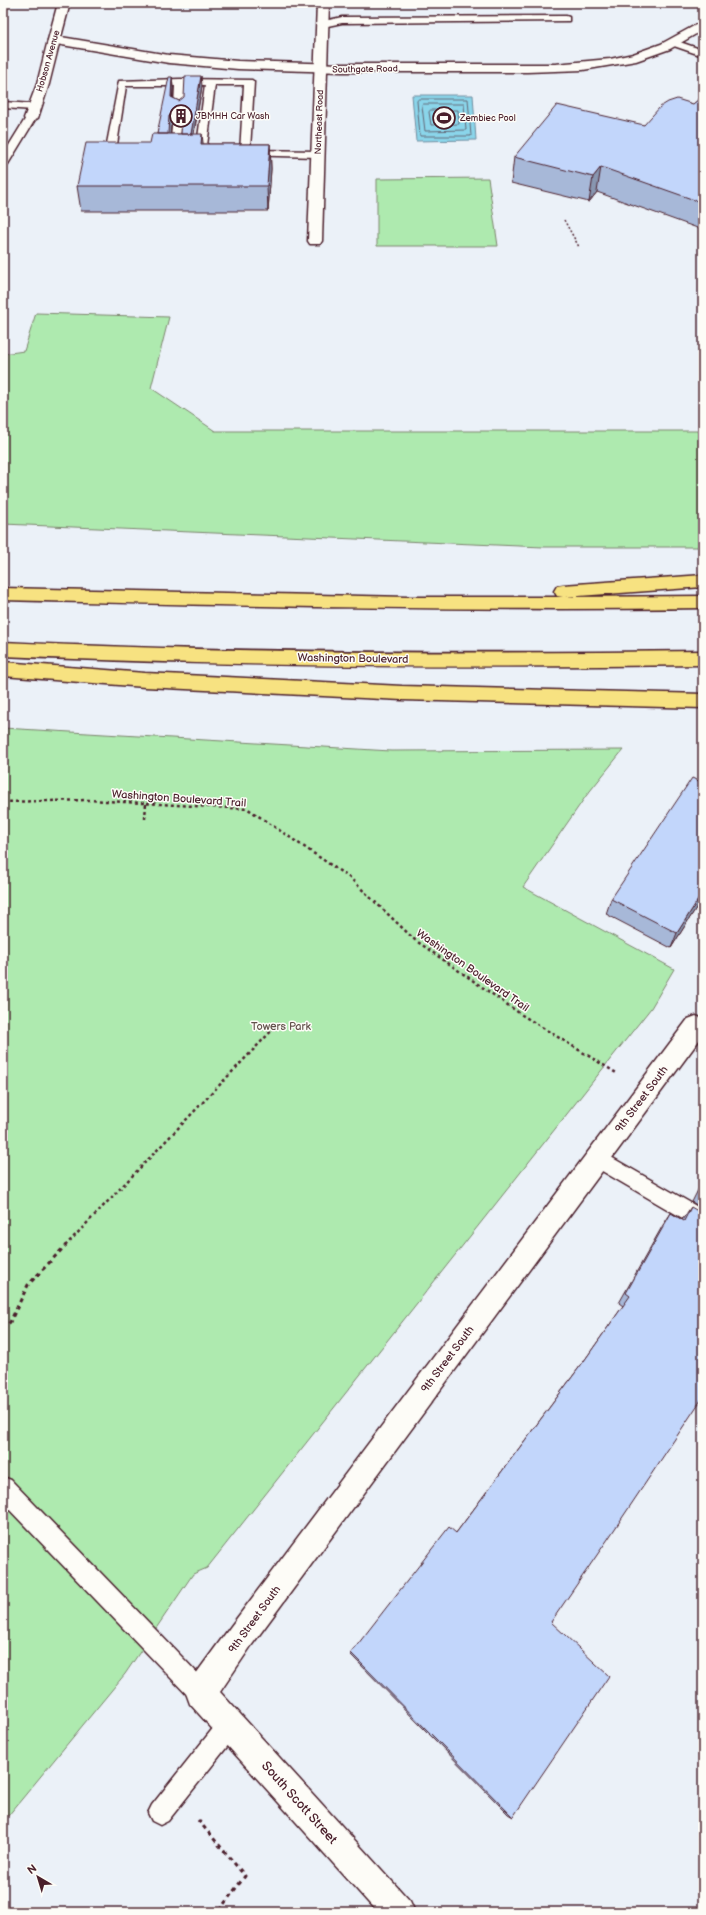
<svg xmlns="http://www.w3.org/2000/svg" width="706" height="1915" font-family="'Balsamiq Sans',sans-serif">
<style>
.green{fill:#aeeaaf;stroke:#7c846d}
.water{fill:#8ad5ea;stroke:#708c9e}
.lines{fill:none;stroke-linecap:round;stroke-linejoin:round}
.shore{stroke:#646877;stroke-width:1}
.lane-casing{stroke:#4a1f2b;stroke-width:3}
.street-casing{stroke:#4a1f2b;stroke-width:3}
.secondary-casing{stroke:#4a1f2b;stroke-width:3}
.highway-casing{stroke:#4a1f2b;stroke-width:3}
.path-far2{stroke:#4a1f2b;stroke-width:1.5;stroke-dasharray:2 2;stroke-linecap:butt}
.path-far1{stroke:#4a1f2b;stroke-width:2.5;stroke-dasharray:3 3;stroke-linecap:butt}
.path{stroke:#4a1f2b;stroke-width:3;stroke-dasharray:4 4;stroke-linecap:butt}
.lane{fill:#fdfcf7;fill-rule:evenodd}
.street{fill:#fdfcf7;fill-rule:evenodd}
.secondary{fill:#fdfcf7;fill-rule:evenodd}
.highway{fill:#f7e281;fill-rule:evenodd}
.wall{fill:#a7b8d8;stroke:#4a1f2b;fill-rule:evenodd}
.shaded-wall{fill:#8896b0;stroke:#4a1f2b}
.building{fill:#c2d6fb;stroke:#4a1f2b}
.labels{text-anchor:middle;stroke-width:3;stroke-linejoin:round;paint-order:stroke}
.far-street-label{font-size:9px;fill:#4a1f2b;stroke:#fdfcf7}
.far-poi-label{font-size:9px;fill:#4a1f2b;stroke:#fdfcf7;text-anchor:start}
.street-label{font-size:11px;fill:#4a1f2b;stroke:#fdfcf7}
.park-label{font-size:11px;fill:#63524c;stroke:#fdfcf7}
.near-street-label{font-size:13px;fill:#4a1f2b;stroke:#fdfcf7}
</style>
<rect width="100%" height="100%" fill="#ebf1f8"/>
<filter id="ink" filterUnits="userSpaceOnUse"><feTurbulence type="fractalNoise" baseFrequency=".025" numOctaves="2"/><feDisplacementMap in="SourceGraphic" scale="8" xChannelSelector="R" yChannelSelector="G"/><feConvolveMatrix kernelMatrix="1 2 1 2 8 2 1 2 1" color-interpolation-filters="sRGB"/></filter>
<g filter="url(#ink)">
<path class="green" d="M488,178l10,68h-121v-67z
M36,313l133,4 -18,71 64,43h488v116h-160l-540,-23v-170l21,-3z
M3,728l388,23 232,-1 -37,46 -63,91 151,82 -23,39 -46,58 -398,502 -14,6 -68,100 -122,148z"/>
<path class="water" d="M412,95h61l3,45 -60,1z"/>
<g class="lines">
<path class="shore" d="M419,99h49l3,37h-51l-3,-35z
M424,104h40l2,26 -41,1 -3,-25z
M431,110h27l1,14 -28,1 -2,-13z"/>
<g class="lane-casing">
<path id="lane" d="M566,16l3,1v4l-227,2 -19,4 -5,-3 2,-2 22,-5z
M674,40l29,10v6l-32,-11 -2,-2z
M180,79l72,1 2,2 -4,68 68,1 5,3 -5,3 -77,-2 -1,-2 4,-68h-29l-9,68 -1,2h-8l-1,-2 9,-68h-20l-1,22 -5,3 -5,-3 1,-21h-49l-10,65 10,1 1,2 -5,3 -16,-1 -1,-2 14,-73z
M3,102l31,2 5,3 -5,3 -31,-2z
M31,115l5,3 -28,46 -5,3v-12l24,-39z
M177,123l5,3 -2,27 -5,3 -5,-3 2,-27z
M597,1149l106,61v20l-113,-66 -2,-6 2,-6z
M3,1477l8,3 198,205 4,8 -4,8 -8,4 -8,-4 -190,-198z
M230,1713l8,4 4,8 -4,8 -70,88 -8,4 -8,-4 -4,-8 4,-8 70,-88z"/>
</g>
<g class="street-casing">
<path id="street" d="M317,3h12l-7,238 -2,3h-10l-2,-3z
M54,36l6,4 -11,44 -11,34 -7,4 -5,-1 -2,-3 13,-34 11,-44z
M696,1016l7,3v21l-3,-1 -449,607 -31,46 190,209 5,11h-38l-187,-208 -4,-11 4,-11 41,-56 457,-607z"/>
</g>
<g class="secondary-casing">
<path id="secondary" d="M58,3h12l-9,34 108,18 69,6 104,3h213l55,-5 23,-5 28,-10 42,-23v9l-33,19 -34,12 -53,9 -56,2h-185l-104,-3 -69,-6 -119,-20 -2,-3z"/>
</g>
<g class="highway-casing">
<path id="highway" d="M703,575v12l-138,10 138,-1v12c-233,3 -467,-2 -700,-8v-12l405,9h155l-6,-1 -3,-5 3,-5 6,-1z
M3,642c233,11 466,12 700,9v14c-234,3 -467,2 -700,-9z
M3,662l142,11 257,13 301,8v14l-301,-8 -257,-13 -142,-11z"/>
</g>
<path class="path-far2" d="M564,220l15,27"/>
<path class="path-far1" d="M3,802l86,-2 159,9 102,69 65,62 107,75 96,59
M145,819l1,-16
M65,1246l215,-224"/>
<path class="path" d="M3,1329l7,-7 18,-37 38,-40
M198,1820l47,56 -27,36"/>
<use href="#lane" class="lane"/>
<use href="#street" class="street"/>
<use href="#secondary" class="secondary"/>
<use href="#highway" class="highway"/>
</g>
<path class="wall" d="M172,77l1,11v10l6,3 23,-15 -8,48 9,10h67l1,25 -3,42h-187l-4,-25 73,-43 7,-9zM176,122l6,3 -1,9h-11l1,-8z
M703,96v134l-106,-38 -8,10 -78,-19 3,-26 130,-32 49,-21z
M703,897l-32,51 -65,-34 5,-15z
M703,1180v29l-11,-7z
M691,1207l-140,415 -38,195 -5,-3 -157,-159v-2l105,-120 128,-172 39,-55 -4,-3 44,-78 8,-12 11,7z"/>
<path class="shaded-wall" d="M201,76l1,10 -11,62 -1,-10z
M172,77l1,11 -1,19 -1,-10z
M175,112l1,10 -5,4 -2,23 -2,-11 2,-22z
M202,134l3,25 -4,-15z
M270,144l1,25 -3,42 -1,-25z
M601,167l-4,25 -8,10 4,-25z
M703,892v5l-32,51 6,-15z"/>
<path class="building" d="M185,76h16l-10,58h-10l1,-18 -7,-4 -6,4 -1,18h-11l12,-57h3l-1,20 8,4 5,-4z
M703,96v107l-102,-36 -8,10 -79,-20 43,-52 87,20 16,-18 8,-5 9,-3 16,5z
M152,134h50l-1,10h69l-3,42h-190l9,-43h64z
M692,778l11,5v109l-26,41 -66,-34z
M703,1183v8l-3,-2z
M691,1207l12,7v183l-95,142 -57,83 58,54 -96,141 -162,-164 98,-126 7,6 128,-172 46,-65 -4,-3 45,-80 13,8z"/>
</g>
<defs>
<g id="building-ring" transform="scale(1.15)"><circle r="9.5" fill="#fdfcf7" stroke="#4a1f2b" stroke-width="1.5"/><path d="M-4-6H4V6H1V3H-1V6H-4ZM-2.5-4.3h1.7v1.8h-1.7ZM.8-4.3h1.7v1.8H.8ZM-2.5-1h1.7V.8h-1.7ZM.8-1h1.7V.8H.8Z" fill="#4a1f2b"/></g>
<g id="stadium-ring" transform="scale(1.15)"><circle r="9.5" fill="#fdfcf7" stroke="#4a1f2b" stroke-width="1.5"/><path d="M0-5a6.5 5 0 1 0 0 10a6.5 5 0 1 0 0-10ZM-3.5-1.8h7v3.6h-7Z" fill="#4a1f2b"/></g>
</defs>
<g fill-rule="evenodd">
<use href="#building-ring" x="181" y="116"/>
<use href="#stadium-ring" x="444" y="118"/>
</g>
<g class="labels">
<g class="far-street-label">
<text transform="translate(48 61) rotate(-74)" y="3">Hobson Avenue</text>
<text transform="translate(365 69) rotate(-1)" y="3">Southgate Road</text>
<text transform="translate(319 122) rotate(-88)" y="3">Northeast Road</text>
</g>
<g class="far-poi-label">
<text x="196" y="119">JBMHH Car Wash</text>
<text x="460" y="121">Zembiec Pool</text>
</g>
<g class="street-label">
<text transform="translate(353 658) rotate(1)" y="4">Washington Boulevard</text>
<text transform="translate(179 798) rotate(4)" y="4">Washington Boulevard Trail</text>
<text transform="translate(473 970) rotate(35)" y="4">Washington Boulevard Trail</text>
<text transform="translate(641 1099) rotate(-53)" y="4">9th Street South</text>
<text transform="translate(447 1359) rotate(-53)" y="4">9th Street South</text>
<text transform="translate(254 1619) rotate(-54)" y="4">9th Street South</text>
</g>
<g class="park-label">
<text x="281" y="1030">Towers Park</text>
</g>
<g class="near-street-label">
<text transform="translate(300 1802) rotate(48)" y="5">South Scott Street</text>
</g>
</g>
<rect width="706" height="1915" fill="none" stroke="#fdfcf7" stroke-width="16"/>
<rect x="8" y="8" width="690" height="1899" fill="none" stroke="#4a1f2b" stroke-width="1.5" filter="url(#ink)"/>
<g transform="translate(38 1877) rotate(322)" stroke="#fdfcf7" stroke-width="3" paint-order="stroke">
<path d="M0-3L7 15L0 10L-7 15Z" fill="#4a1f2b"/>
<text y="-6" font-size="11" font-weight="bold" text-anchor="middle" fill="#4a1f2b">N</text>
</g>
</svg>
